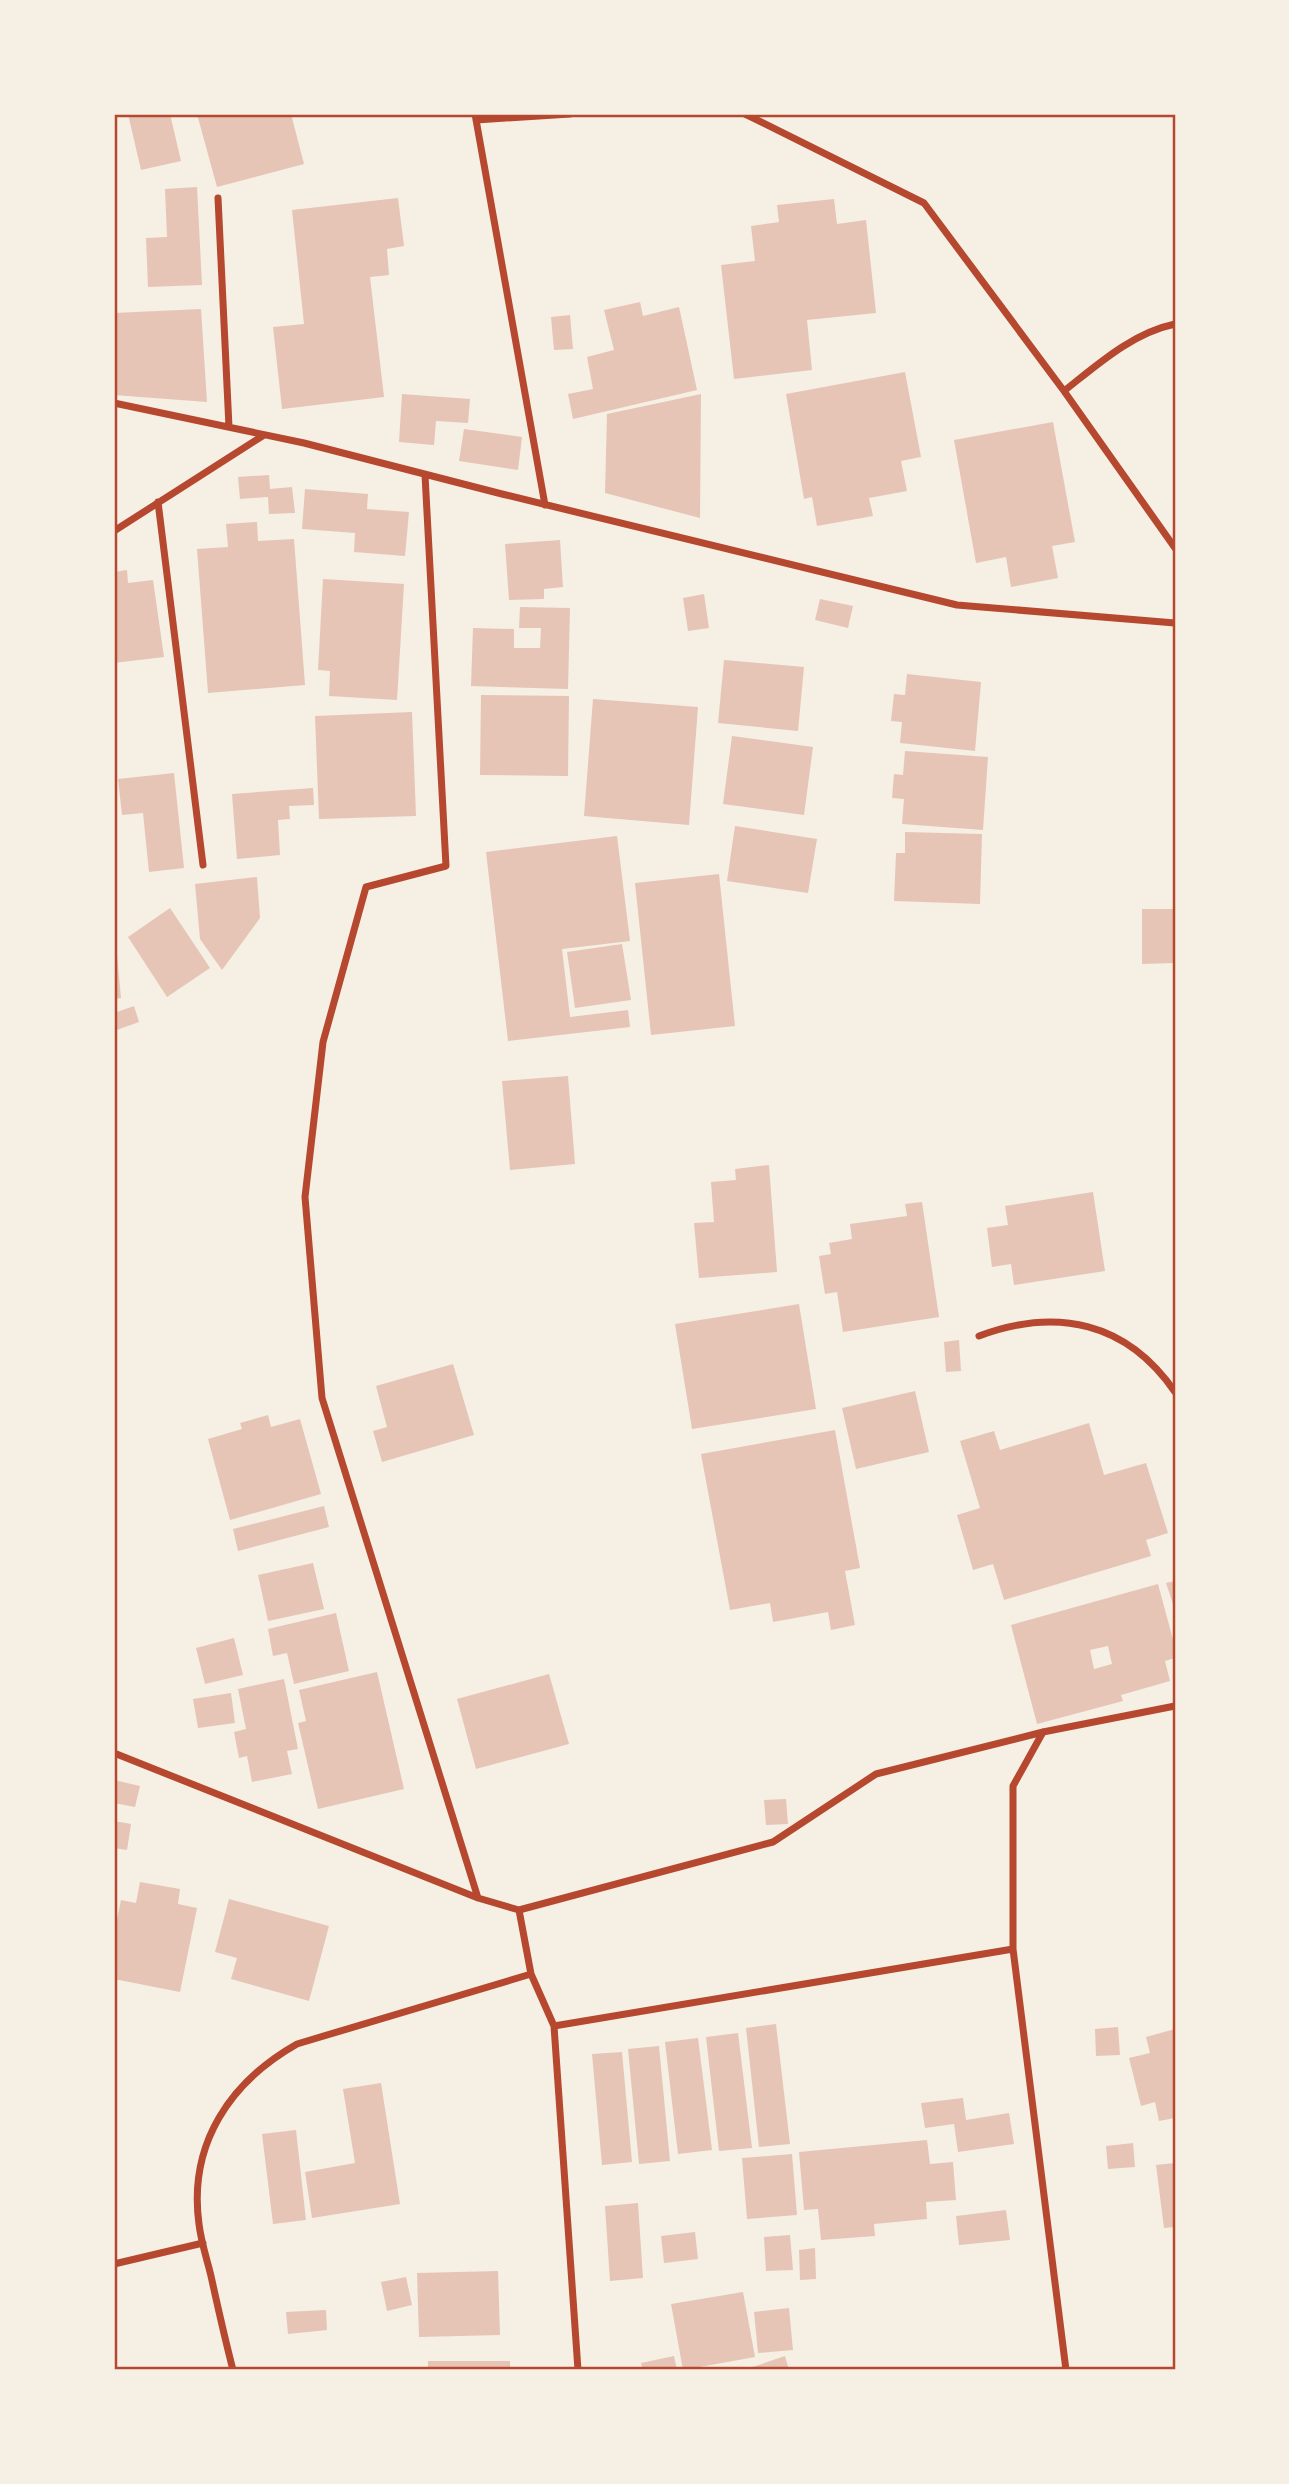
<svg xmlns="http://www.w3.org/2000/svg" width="1289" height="2484" font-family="'PT Serif',serif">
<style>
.building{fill:#e6c5b7;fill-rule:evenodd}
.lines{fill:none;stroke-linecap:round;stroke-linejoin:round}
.minor{stroke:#b5482f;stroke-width:7}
.neatline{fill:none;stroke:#b5482f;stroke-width:2.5}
</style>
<rect width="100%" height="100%" fill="#f6efe4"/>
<path class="building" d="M128,114h42l11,47 -40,9z
M197,114h94l13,50 -87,23z
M197,187l5,98 -54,2 -2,-49 21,-1 -2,-48z
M398,198l6,48 -17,3 2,26 -19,2 14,120 -102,12 -9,-82 31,-3 -12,-114z
M834,199l3,25 29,-4 10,93 -69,7 5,50 -78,9 -13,-114 34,-4 -4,-35 28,-4 -2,-17z
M640,302l3,14 36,-9 18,83 -124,29 -5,-25 25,-5 -6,-32 27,-7 -10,-40z
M201,309l6,93 -93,-7v-82z
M570,315l3,34 -19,1 -3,-33z
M905,372l16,85 -20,4 6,30 -38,7 4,18 -56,10 -5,-29 -8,2 -18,-105z
M402,394l68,5 -2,24 -32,-2 -2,24 -35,-3z
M701,394l-1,124 -95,-25 2,-79z
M1053,422l22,120 -23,4 6,32 -47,9 -5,-30 -30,6 -22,-123z
M464,429l58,8 -4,33 -59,-9z
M269,475l1,14 22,-2 3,26 -26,1 -1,-17 -28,2 -2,-22z
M305,489l63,5 -1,15 42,3 -4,44 -51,-4 1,-19 -53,-4z
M257,522l1,19 36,-2 11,146 -97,8 -11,-144 31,-2 -2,-23z
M560,540l3,47 -19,2v10l-35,1 -4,-56z
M127,570l1,13 25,-3 11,77 -50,6v-91z
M323,579l81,5 -7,116 -68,-4 1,-25 -12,-1z
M704,594l5,34 -21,3 -5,-33z
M820,599l33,7 -5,22 -33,-8z
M520,607l50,1 -2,81 -97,-3 2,-58 41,1v19h26l1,-20h-22z
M724,660l80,7 -6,64 -80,-8z
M907,674l74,8 -6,69 -75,-8 2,-21 -11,-1 3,-27 11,1z
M481,695l88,1 -1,80 -88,-1z
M593,699l105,8 -9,118 -105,-9z
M412,712l4,104 -97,3 -4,-103z
M732,736l81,11 -9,68 -81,-11z
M905,751l83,6 -5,73 -81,-6 2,-25 -12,-1 2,-24 9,1z
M174,773l10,95 -35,4 -6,-59 -21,2 -4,-36z
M313,788l1,17 -25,1 1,13 -12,1 2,35 -43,4 -5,-65z
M735,826l82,13 -9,54 -81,-12z
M905,832l77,2 -2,70 -86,-3 2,-48h9z
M617,836l13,105 -68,8 8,68 58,-7 2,17 -122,14 -22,-189z
M719,874l16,152 -84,9 -16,-152z
M257,877l3,41 -38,52 -22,-31 -5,-55z
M170,908l40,60 -43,29 -39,-60z
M1142,909h33v54l-33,1z
M114,944h2l5,54 -7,1z
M622,944l9,56 -56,8 -8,-56z
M134,1006l5,16 -25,9v-18z
M568,1076l7,88 -65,6 -8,-89z
M769,1165l8,107 -78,6 -5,-55 20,-1 -3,-40 25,-2 -1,-11z
M1093,1192l12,79 -91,14 -3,-21 -19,3 -5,-39 21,-3 -3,-19z
M922,1202l17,115 -96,15 -6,-40 -12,2 -6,-38 12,-2 -2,-11 23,-4 -2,-15 57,-8 -2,-12z
M799,1304l17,105 -124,20 -17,-105z
M959,1340l2,31 -15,1 -2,-30z
M453,1364l21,71 -92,27 -9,-31 14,-4 -11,-41z
M915,1391l14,61 -73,17 -14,-61z
M268,1415l3,12 29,-8 21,75 -91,26 -22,-81 34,-10 -2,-6z
M1089,1423l15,52 42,-12 22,70 -22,7 5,16 -147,44 -11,-36 -20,6 -16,-55 23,-7 -20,-67 34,-10 6,19z
M835,1430l25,138 -15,3 10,54 -24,5 -3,-18 -55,10 -3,-19 -40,7 -29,-156z
M324,1506l5,21 -91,24 -5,-22z
M313,1563l11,46 -56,12 -10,-46z
M1175,1581v29l-9,-27z
M1158,1584l17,63v11l-10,3 5,20 -49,14 2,6 -86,23 -26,-99zM1108,1646l4,18 -18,5 -4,-19z
M336,1613l13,58 -55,13 -7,-31 -14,3 -5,-27z
M234,1638l9,37 -38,9 -9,-36z
M377,1672l27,117 -86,20 -20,-86 8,-2 -7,-31z
M549,1674l20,70 -93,25 -19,-70z
M284,1679l14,70 -11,2 5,23 -40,8 -5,-26 -8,2 -5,-26 12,-3 -8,-40z
M231,1693l4,30 -37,5 -5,-29z
M114,1780l26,6 -5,21 -21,-4z
M786,1799l2,25 -22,1 -2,-25z
M114,1821l17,3 -4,26 -13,-2z
M140,1882l40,7 -2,15 19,4 -17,84 -66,-13v-45l7,-34 15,3z
M229,1899l100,27 -20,75 -78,-22 6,-21 -22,-6z
M776,2024l14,120 -31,3 -13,-119z
M1118,2027l2,28 -24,1 -1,-27z
M1175,2029v89l-16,3 -4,-19 -14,4 -12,-48 21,-5 -4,-16z
M738,2033l14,115 -33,3 -13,-114z
M698,2038l14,112 -34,4 -13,-112z
M659,2046l11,115 -31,3 -11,-115z
M622,2052l10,110 -30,3 -10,-111z
M381,2083l19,121 -88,14 -7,-46 50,-9 -12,-74z
M963,2098l3,22 43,-7 5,31 -56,8 -4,-28 -29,4 -4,-25z
M296,2130l10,90 -33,4 -11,-90z
M927,2140l3,24 23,-2 3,38 -30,2 1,17 -53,5 1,12 -54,4 -3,-31 -14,1 -5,-58z
M1133,2143l2,24 -27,2 -2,-23z
M792,2154l5,61 -50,4 -5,-61z
M1175,2163v64l-11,1 -8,-63z
M638,2203l5,75 -33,3 -5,-75z
M1006,2210l4,30 -51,5 -3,-29z
M695,2232l3,27 -34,4 -3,-27z
M790,2235l3,35 -27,1 -2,-34z
M815,2248l1,31 -16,1 -1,-30z
M498,2271l2,64 -81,2 -2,-64z
M406,2277l6,28 -25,6 -6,-29z
M743,2292l12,65 -72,13 -12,-66z
M789,2308l4,42 -35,3 -4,-41z
M326,2310l1,20 -39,4 -2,-22z
M674,2356l3,14h-34l-2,-7z
M785,2356l4,14h-45z
M428,2361h82v9h-82z"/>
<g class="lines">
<path class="minor" d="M475,114l70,391
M745,114l179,89 140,188 111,157
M476,120l94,-6
M218,198l11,229
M1064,391c33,-26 68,-58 111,-67
M114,403l190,40 198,51 455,111 218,18
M425,475l21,391 -80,21 -43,155 -18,155 17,201 156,500
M158,502l45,363
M114,531l150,-96
M979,1336c78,-29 148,-14 196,56
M1043,1732l-30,54v163l53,421
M114,1753l364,145 41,12 12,64 23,52 459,-77
M519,1910l254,-68 103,-68 167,-42 132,-26
M554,2026l24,344
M114,2264l89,-21
M233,2370c-8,-31 -15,-62 -22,-94 -4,-17 -10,-34 -12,-52 -11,-80 31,-142 98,-180l234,-70"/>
</g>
<rect width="1289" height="2484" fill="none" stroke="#f6efe4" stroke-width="231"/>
<rect x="116" y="116" width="1058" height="2252" class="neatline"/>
</svg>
